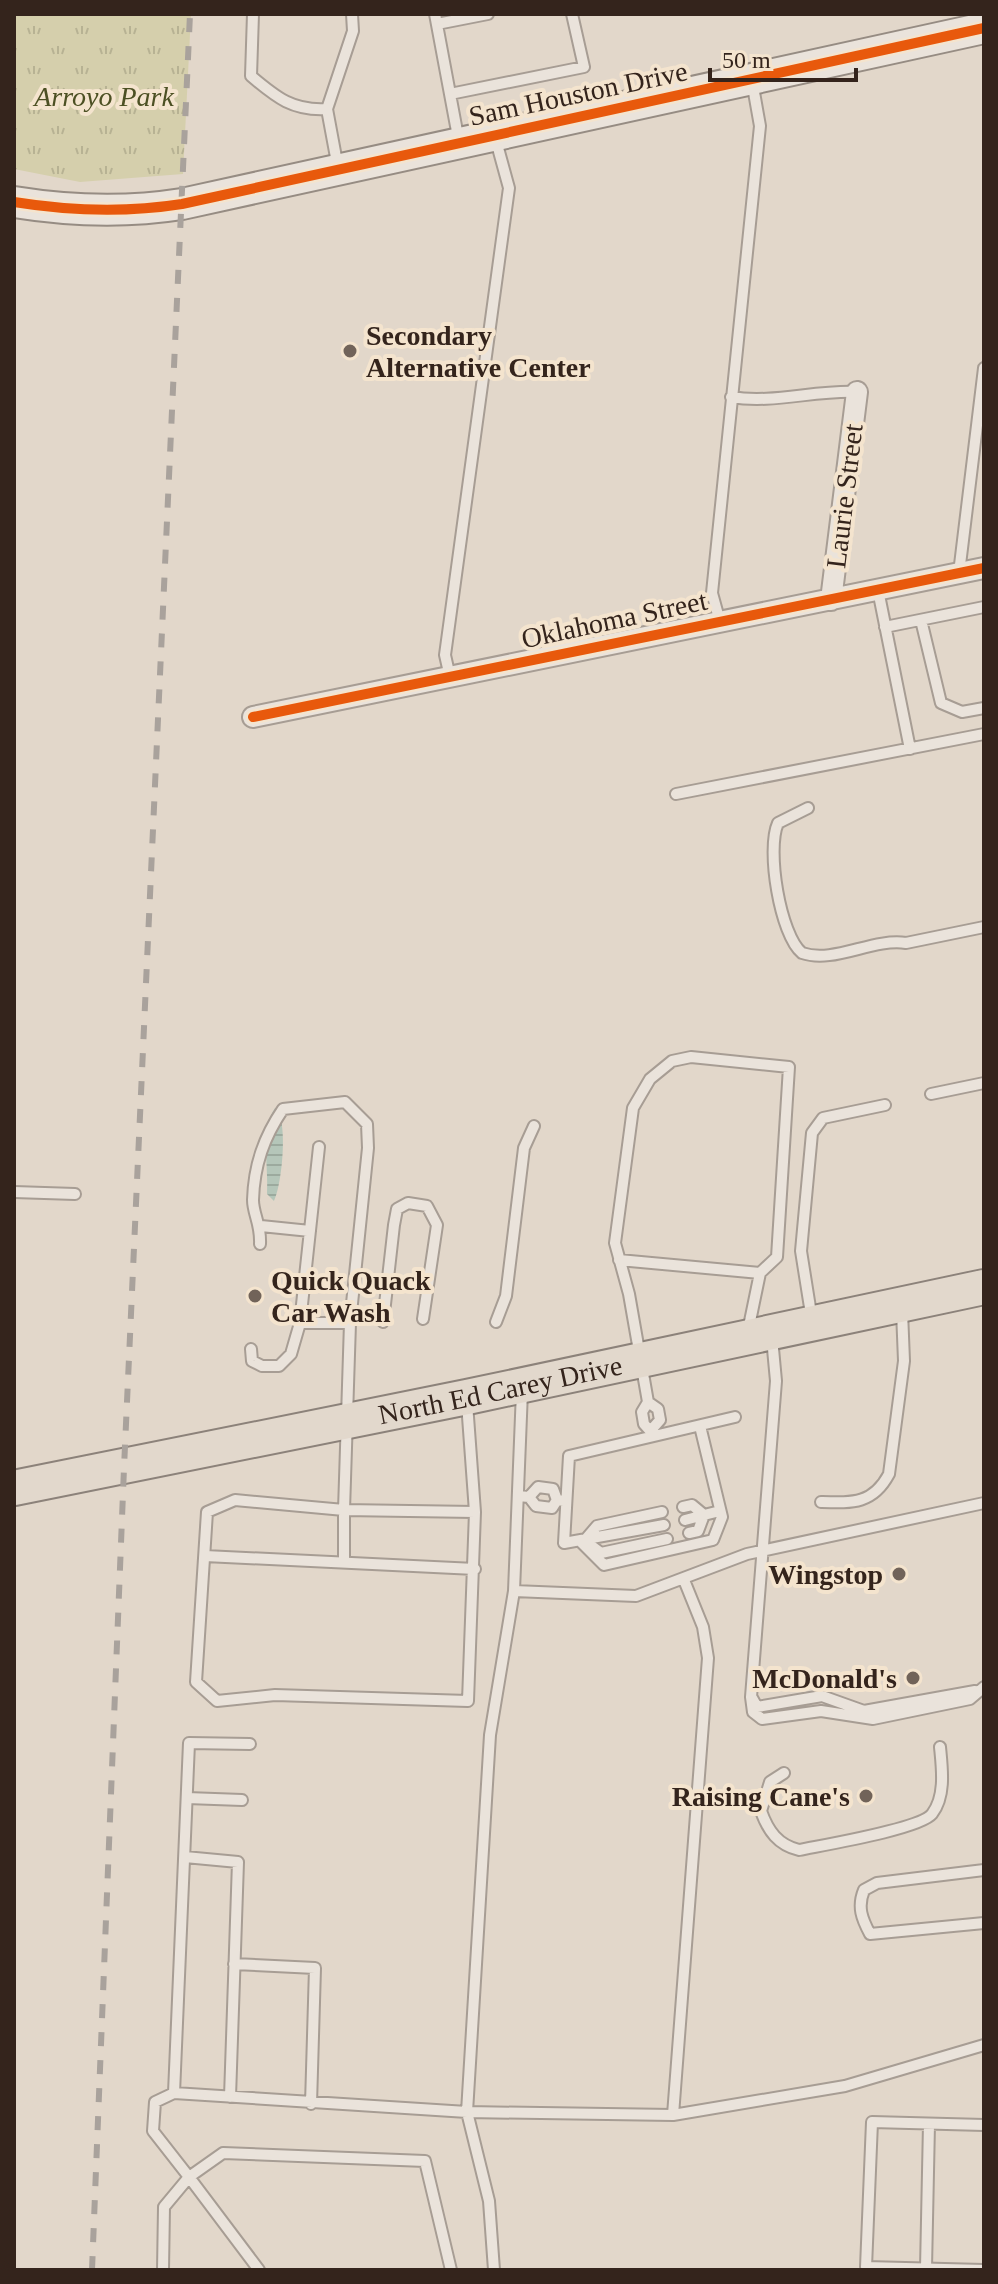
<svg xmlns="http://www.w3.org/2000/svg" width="998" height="2284" font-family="'Times New Roman',serif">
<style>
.park{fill:url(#park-tufts)}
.water{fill:url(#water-rules)}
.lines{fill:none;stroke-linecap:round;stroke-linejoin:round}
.lane-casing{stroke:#a79d94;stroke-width:14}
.street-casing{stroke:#a79d94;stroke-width:24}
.secondary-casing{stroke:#968c83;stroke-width:34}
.primary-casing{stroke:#8c827a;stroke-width:38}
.lane{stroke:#eae3db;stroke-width:10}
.street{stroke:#eae3db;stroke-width:20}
.secondary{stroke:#eae3db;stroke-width:30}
.primary{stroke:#e2d8cc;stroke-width:34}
.rail{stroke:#a9a29c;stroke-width:6;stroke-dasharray:14 14;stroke-linecap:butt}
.cycleway-casing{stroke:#f4e4ce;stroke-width:15}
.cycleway{stroke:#e8590c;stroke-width:10}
.poi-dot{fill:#716359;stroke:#f4e4ce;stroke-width:3}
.labels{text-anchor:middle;stroke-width:8;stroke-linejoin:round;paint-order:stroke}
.street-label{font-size:28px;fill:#34241c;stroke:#f4e4ce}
.park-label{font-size:28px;font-style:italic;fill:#4c5023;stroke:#f4e4ce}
.poi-label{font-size:28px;font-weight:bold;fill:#34241c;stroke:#f4e4ce;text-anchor:end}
</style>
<defs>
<pattern id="park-tufts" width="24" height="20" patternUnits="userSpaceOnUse" patternTransform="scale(2)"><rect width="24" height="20" fill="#d5cfac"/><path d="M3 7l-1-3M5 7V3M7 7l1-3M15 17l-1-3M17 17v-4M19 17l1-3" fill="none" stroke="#b7b293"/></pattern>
<pattern id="water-rules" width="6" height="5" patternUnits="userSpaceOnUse" patternTransform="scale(2)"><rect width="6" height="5" fill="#b5c6b9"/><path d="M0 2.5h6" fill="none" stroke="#9caa9e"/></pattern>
</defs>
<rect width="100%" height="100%" fill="#e2d7ca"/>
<path class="park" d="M14,14h177l-8,160 -103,8 -66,-13z"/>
<path class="water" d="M275,1108c14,10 7,78 -1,93l-7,-7c2,-26 -7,-64 8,-86z"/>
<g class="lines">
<g class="lane-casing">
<path id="lane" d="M253,14l-2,62c26,22 42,35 76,33
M435,14l24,128
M437,24l51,-10
M450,94l134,-27 -12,-53
M338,168l-11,-59 26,-78 -1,-17
M731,397c42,7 83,-7 126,-5
M959,573l25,-205
M878,590l32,159
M921,620l20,83 21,9 22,-4
M720,622l-8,-29 48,-467 -8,-45
M885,627l99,-20
M450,677l-5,-22 64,-467 -14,-51
M676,794l308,-60
M808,808l-30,15c-12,26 2,112 24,130 32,11 70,-15 104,-10l78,-16
M931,1094l53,-11
M14,1192l61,2
M261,1226l49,5
M260,1244c1,-20 -7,-30 -7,-44 1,-35 11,-63 30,-91l62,-7 22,22 1,24 -18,175 -6,187 -109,-10 -28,12 -11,170 21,19 58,-6 193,6 7,-189 -8,-109
M619,1260l141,13
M812,1320l-11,-69 11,-118 11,-15 62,-13
M383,1322l11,-97 3,-16 11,-6 19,3 10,19 -14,94
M496,1322l10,-26 18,-148 10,-22
M300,1323h50
M772,1338l4,43 -25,316 2,15 9,7 59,-8 52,8 97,-20 14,-12
M251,1349l1,12 10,5h17l12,-12 9,-31 19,-176
M648,1402l-6,10 2,12 8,9
M652,1429l8,-9 -2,-11 -10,-7 -19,-108 -14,-51 18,-135 17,-29 22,-18 19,-4 98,10 -12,190 -17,16 -12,58
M518,1496l11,1 7,9 16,2 5,-8 9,1
M529,1497l9,-10 15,2 4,11
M821,1502c32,1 52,2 68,-28l15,-113 -2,-50
M683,1507l9,-2 12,10
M685,1520l19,-5
M664,1525l-100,18 5,-87 166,-39
M689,1533l9,-2 6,-16 16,-4
M585,1540l12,-14 65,-14
M580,1541l24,24 109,-25 9,-23 -22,-91
M593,1547l8,6 66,-14
M205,1556l270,13
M344,1563v-53l131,2
M514,1591l122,5 111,-42 237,-51
M752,1698l5,9 65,-11 42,15 111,-20
M784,1773l-14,9 -9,29c7,20 17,34 38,39 24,-5 121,-21 133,-36 14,-18 10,-46 8,-67
M187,1798l55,2
M185,1857l53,5 -8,235
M984,1870l-107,13 -13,7c-7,17 -2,29 6,44l114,-11
M234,1964l81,4 -4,136
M174,2093l15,-350 61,1
M673,2115l35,-457 -5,-31 -19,-47
M984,2125l-112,-3 -6,145 118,3
M926,2268l3,-144
M163,2270l1,-63 25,-30 -36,-46 2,-29 19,-9 293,19 206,3 172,-29 139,-41
M259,2270l-70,-93 34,-24 202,8 26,109
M494,2270l-5,-69 -22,-89 23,-377 24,-144 8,-200"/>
</g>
<g class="street-casing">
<path id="street" d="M831,600l26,-208
M253,717l731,-149"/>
</g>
<g class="secondary-casing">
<path id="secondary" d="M14,202c56,9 111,11 168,2l802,-176"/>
</g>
<g class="primary-casing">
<g id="primary">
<path id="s1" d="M14,1488l453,-91 517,-110"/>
</g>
</g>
<use href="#lane" class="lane"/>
<use href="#street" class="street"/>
<use href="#secondary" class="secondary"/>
<use href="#primary" class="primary"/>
<path class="rail" d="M92,2270l32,-802 66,-1454"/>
<g class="cycleway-casing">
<path id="cycleway" d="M14,202c56,9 111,11 168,2l802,-176
M253,717l731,-149"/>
</g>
<use href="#cycleway" class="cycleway"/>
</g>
<g class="poi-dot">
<circle cx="350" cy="351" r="8"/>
<circle cx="255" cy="1296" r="8"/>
<circle cx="899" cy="1574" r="8"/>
<circle cx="913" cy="1678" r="8"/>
<circle cx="866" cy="1796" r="8"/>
</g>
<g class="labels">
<g class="street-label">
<text transform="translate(578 93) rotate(-12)" y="10">Sam Houston Drive</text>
<text transform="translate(844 496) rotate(-83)" y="10">Laurie Street</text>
<text transform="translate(614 619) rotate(-12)" y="10">Oklahoma Street</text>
<text dy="10" stroke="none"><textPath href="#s1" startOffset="496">North Ed Carey Drive</textPath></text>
</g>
<g class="park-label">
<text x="104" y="106">Arroyo Park</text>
</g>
<g class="poi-label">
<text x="366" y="345" text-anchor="start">Secondary<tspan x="366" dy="32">Alternative Center</tspan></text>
<text x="271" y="1290" text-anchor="start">Quick Quack<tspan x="271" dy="32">Car Wash</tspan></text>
<text x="883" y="1584">Wingstop</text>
<text x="897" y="1688">McDonald's</text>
<text x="850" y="1806">Raising Cane's</text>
</g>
</g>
<rect width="998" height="2284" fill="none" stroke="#34241c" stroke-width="32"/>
<path d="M710 68v12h146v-12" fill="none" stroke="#34241c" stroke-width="4"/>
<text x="722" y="68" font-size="24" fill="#34241c" stroke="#f4e4ce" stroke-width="6" paint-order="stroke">50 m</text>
</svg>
